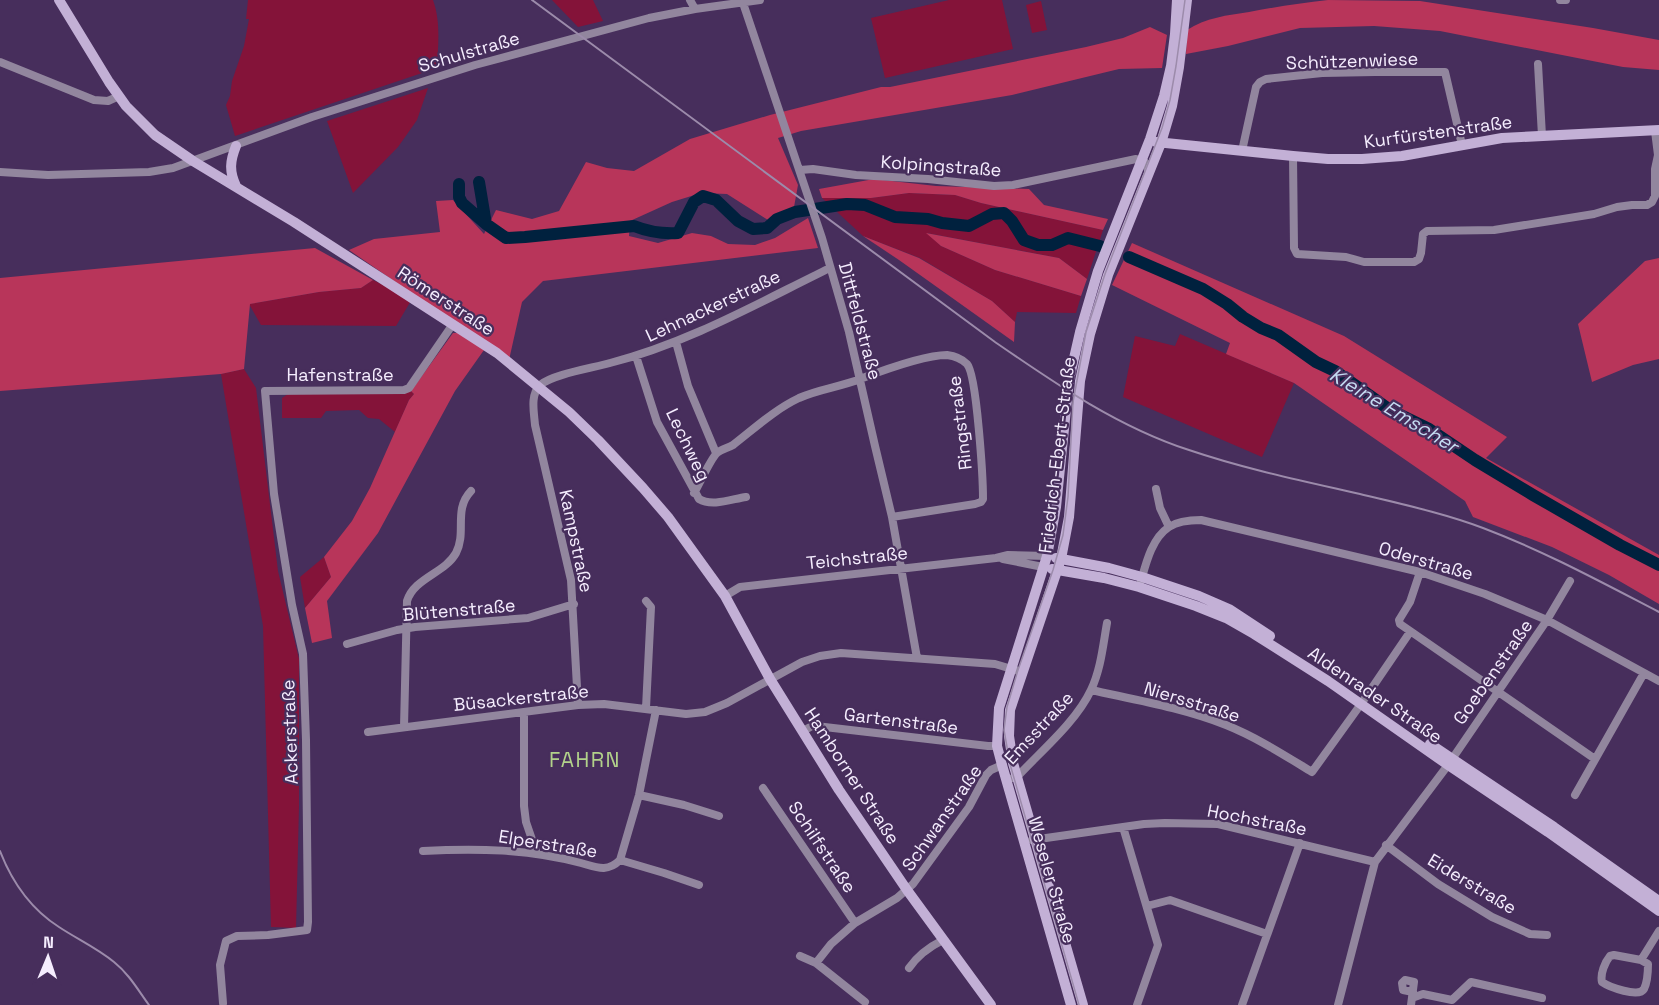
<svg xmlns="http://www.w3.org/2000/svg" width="1659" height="1005" font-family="'Space Grotesk',sans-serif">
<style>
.green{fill:#841339}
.forest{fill:#b8355a}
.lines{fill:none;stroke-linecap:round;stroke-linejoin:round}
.river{stroke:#00213e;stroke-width:12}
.street{stroke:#92869e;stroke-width:8}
.secondary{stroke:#c3b0d6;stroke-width:10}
.tram{stroke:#9c8bab;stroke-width:1.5}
.rail{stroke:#9c8bab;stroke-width:2}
.labels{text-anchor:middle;stroke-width:4.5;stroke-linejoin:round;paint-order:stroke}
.street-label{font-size:18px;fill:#f5edfe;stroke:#472e5c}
.water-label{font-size:20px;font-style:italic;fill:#c4dbf1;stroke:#472e5c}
.quarter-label{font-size:21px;letter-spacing:1.5px;fill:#b2d18a;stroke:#472e5c}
</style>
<rect width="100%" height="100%" fill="#472e5c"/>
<path class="green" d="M248,0h185c8,22 5,45 4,68l-202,68 -9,-31 4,-9 2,-15 12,-35 5,-27h-3z
M552,0h41l10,21 -25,6z
M949,0h53l11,49 -128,29 -14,-60z
M1041,1l6,29 -15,3 -6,-28z
M428,88l-11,32 -19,27 -45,46 -26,-72z
M909,193l46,2 26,8 122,27 -16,49 -28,-21 -132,-25 14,13 54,24 86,26 -5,17 -59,-1 -2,10 -23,-21 -72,-43 -57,-22 -41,-38h49z
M373,280l39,19 -16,27 -135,-1 -12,-21 70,-12 42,-4z
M1180,334l114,49 -32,74 -139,-60 12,-61 40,10z
M244,369l12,19 22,183 21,88v147l-3,122 -25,-1 -8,-301 -42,-252z
M411,391l3,3 -5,6 -14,32 -16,-13 -11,-1 -9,-8 -33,1 -5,7h-39v-20l6,-4h114z
M324,557l7,20 -26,31 -5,-31z"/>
<path class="forest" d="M1328,0l92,1 173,27 66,12v30l-36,-3 -183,-36 -66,-5 -74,2 -72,18 -42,8 1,-24c18,-12 41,-15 62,-18 26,-5 52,-9 79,-12z
M1150,27l17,8 -5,33 -43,1 -107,26 -211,36 -23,7 20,47 -4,22 -26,13 -41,-26 -26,-1 -29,9 -42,19 -1,15 29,7 34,-10 19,3 17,8 27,1 20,-7 33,-20 10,30 -275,33 -21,21 -13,58 -160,-110 25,-11 66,-7 -4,-31 17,-1 31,34 12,-24 36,9 27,-8 27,-49 21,6 27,3 56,-32 80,-24 111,-28h9l196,-40 37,-9z
M874,179l62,7 93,3 15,16 64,14 -5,11 -122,-27 -26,-8 -46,-2 -38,5h-49l-3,-9z
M926,233l133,25 28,21 -6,17 -86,-26 -54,-24z
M863,236l56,22 73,43 23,21 -1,20 -115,-82z
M1132,243l212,93 163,101 -21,21 173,97v49l-50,-29 -57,-28 -79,-30 -8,-16 -171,-118 -68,-29 4,-11 -118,-58z
M315,248l58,32 -12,8 -42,4 -69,12 -6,65 -23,5 -221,17v-113z
M1659,258v101l-26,6 -41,17 -14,-58 67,-63z
M453,333h6l25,17 -29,41 -77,142 -51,68 5,37 -20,5 -7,-35 26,-31 -7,-20 28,-36 18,-33 39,-88 5,-6 -3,-3z"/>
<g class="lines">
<path class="river" d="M479,182l7,42
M459,184v13l3,6 24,21 20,14 19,-1 109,-11c15,6 28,8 44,7l16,-31 9,-6 13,4 22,21 15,8 14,-1 10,-9 18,-7 52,-8 18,1 30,12 33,2 14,4 27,3 23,-12 12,-1 8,8 12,19 14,5h14l16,-7 32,8
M1129,257l74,32 24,15 16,13 18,11 17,7 38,27 19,9 55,39 39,19 46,31 58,35 87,50 39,20"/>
<path class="street" d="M690,0l5,9
M742,0l80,238 27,94 26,114 17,71 25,141
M1560,0h6
M0,62l94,38 14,1 11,-5
M1538,64l4,72
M1242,151l14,-64 4,-5 6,-3 56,-6 53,-1h70l17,73
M1293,156l1,92 3,6 49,3 18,5h50l5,-3 2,-6 2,-19 4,-3 67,-1 100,-16 23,-7 15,-2h15l5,-3 3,-6v-27l3,-14 -3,-24
M800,170l13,-1 43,6 72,4 66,7 19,-1 123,-26 9,3 4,11
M0,172l48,3 101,-3 24,-4 139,-51 163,-52 174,-47 46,-9 65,-9
M676,342l12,44 28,67
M636,356l21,66 42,77c13,8 33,0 47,-2
M1156,489l4,19 9,19
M694,493c5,-8 17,-35 23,-40 4,-4 11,-5 16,-8 22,-17 41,-35 66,-47 20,-9 41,-11 61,-19 21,-8 66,-24 87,-24 8,1 15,4 20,9 10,11 16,116 16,135l-2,3 -6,2 -83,13
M1003,559l40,8
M1420,572l-10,30 -11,18 1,4 195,135
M1141,581c5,-18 11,-43 28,-54 9,-6 22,-7 32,-7l219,52 65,22 62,26 112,61
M725,596l15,-9 256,-29 12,-3 39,1
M347,644l50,-14 18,-3 113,-9 46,-14
M1091,690c45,10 92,18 135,35 30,12 58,30 86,47l49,-68 49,-72
M578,705l-7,-125 -36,-155c-1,-13 -5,-30 5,-40 13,-11 53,-17 70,-22 78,-20 148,-60 220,-95
M646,708l5,-101 -5,-6
M524,712v94l2,16 11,32
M404,727l3,-126c7,-23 38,-28 49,-48 11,-21 -3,-43 15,-62
M803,731l9,-5h4l172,20h9
M368,732l210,-27 26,-1 82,10 19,-2 22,-9 75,-41 18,-6 21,-3 154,11 27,8
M1013,778l4,-1c24,-26 59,-55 74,-87 10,-21 12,-45 16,-67
M763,788l92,135
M639,795l45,10 35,11
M1575,795l69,-122
M1123,827l35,118 -21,60
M1032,840l112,-16 21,-1 53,1 157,38
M1386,845l52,39 54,33 38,17 17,1
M423,851c53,-3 106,-2 158,12 15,4 26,10 39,-3l44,13 35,12
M620,860l19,-65 17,-85
M1147,906l23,-6 97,34
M1614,955l27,5 7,4c0,7 -1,19 -4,25 -5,9 -35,-2 -42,-7 -2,-8 3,-20 8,-26z
M800,956l16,7 49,39
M1641,960l18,-29
M816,963l15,-19 24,-21 42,-25 16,-14 56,-77 17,-32 5,-5 11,-5
M909,968c9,-13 20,-21 34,-28
M1412,998l11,-4 29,6 19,-18 71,16
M223,1003l-3,-38 6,-24 11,-5 31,-1 39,-5 1,-8 -2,-182 -3,-86 -11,-49 -18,-111 -9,-103 139,-1 5,-2 44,-64
M1242,1005l58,-162
M1338,1005l37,-143 73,-97 99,-145 23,-39
M1411,1005c1,-8 2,-15 3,-23l-9,-2 -3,3 1,7 10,2"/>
<path class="secondary" d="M59,0l50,82 17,24 29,29 38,26 101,61 203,131 72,59 29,28 45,48 25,29 57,79 45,83 69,111 68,100 84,115
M1156,142l137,14 35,3h34l40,-3 100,-18 157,-8
M236,186c-7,-15 -6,-25 0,-40
M1056,558l53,10 33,9 57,19 30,13 41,27
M1052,569l52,9 35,9 57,19 30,12 28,16 74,47 120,84 100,67 111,79
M1430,744l124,83 105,74
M1071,1005l-69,-240 -5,-19 2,-38 48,-152 9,-49 13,-127 11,-48 18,-61 52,-132 14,-43 7,-30 4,-32 2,-34
M1083,1005l-70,-242 -4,-27 1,-26 51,-151 8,-42 11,-136 10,-47 18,-59 53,-132 11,-37 7,-39 8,-67"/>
<path class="tram" d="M1079,1005l-69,-241 -6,-34 3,-23 11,-37 35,-100 10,-35 5,-38 5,-95 13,-70 19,-58 57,-146 8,-28 6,-34 9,-66"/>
<path class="rail" d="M532,0l463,342c61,42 123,85 194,108 56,19 114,31 171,44 41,10 83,19 123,34 61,23 118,54 176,84
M0,851c12,31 31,58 59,76 18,12 38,21 55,35 15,12 24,28 35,43"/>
</g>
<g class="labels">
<g class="street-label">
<text transform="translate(469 52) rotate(-16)" y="6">Schulstraße</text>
<text transform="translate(1352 61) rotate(-2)" y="6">Schützenwiese</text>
<text transform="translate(1438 132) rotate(-8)" y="6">Kurfürstenstraße</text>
<text transform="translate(941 166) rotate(4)" y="6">Kolpingstraße</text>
<text transform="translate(446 301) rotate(33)" y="6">Römerstraße</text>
<text transform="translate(713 306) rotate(-25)" y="6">Lehnackerstraße</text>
<text transform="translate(860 321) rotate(75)" y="6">Dittfeldstraße</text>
<text x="340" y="381">Hafenstraße</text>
<text transform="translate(960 423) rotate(-97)" y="6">Ringstraße</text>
<text transform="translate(688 445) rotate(64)" y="6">Lechweg</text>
<text transform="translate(1057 455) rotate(-83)" y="6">Friedrich-Ebert-Straße</text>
<text transform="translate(576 541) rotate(78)" y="6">Kampstraße</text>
<text transform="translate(857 558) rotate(-6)" y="6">Teichstraße</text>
<text transform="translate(1426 561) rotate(16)" y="6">Oderstraße</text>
<text transform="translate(459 610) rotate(-5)" y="6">Blütenstraße</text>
<text transform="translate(1493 672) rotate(-55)" y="6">Goebenstraße</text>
<text transform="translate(1375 695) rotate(34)" y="6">Aldenrader Straße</text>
<text transform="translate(521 698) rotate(-6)" y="6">Büsackerstraße</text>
<text transform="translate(1192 702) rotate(17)" y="6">Niersstraße</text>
<text transform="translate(901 721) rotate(7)" y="6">Gartenstraße</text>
<text transform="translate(1039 728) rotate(-47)" y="6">Emsstraße</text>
<text transform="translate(290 732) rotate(-92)" y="6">Ackerstraße</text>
<text transform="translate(852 776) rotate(57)" y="6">Hamborner Straße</text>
<text transform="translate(942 818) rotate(-55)" y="6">Schwanstraße</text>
<text transform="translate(1257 820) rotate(11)" y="6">Hochstraße</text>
<text transform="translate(548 844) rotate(9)" y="6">Elperstraße</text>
<text transform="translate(822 847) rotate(56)" y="6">Schilfstraße</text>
<text transform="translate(1052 880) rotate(74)" y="6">Weseler Straße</text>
<text transform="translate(1472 884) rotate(31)" y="6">Eiderstraße</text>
</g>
<g class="water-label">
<text transform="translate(1394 410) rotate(31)" y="7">Kleine Emscher</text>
</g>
<g class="quarter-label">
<text x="585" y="767">FAHRN</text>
</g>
</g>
<g transform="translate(48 957) rotate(2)" stroke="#472e5c" stroke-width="4.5" paint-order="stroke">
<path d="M0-4.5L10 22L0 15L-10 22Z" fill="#f5edfe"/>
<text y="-9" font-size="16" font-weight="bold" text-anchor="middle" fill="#f5edfe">N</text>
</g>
</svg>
